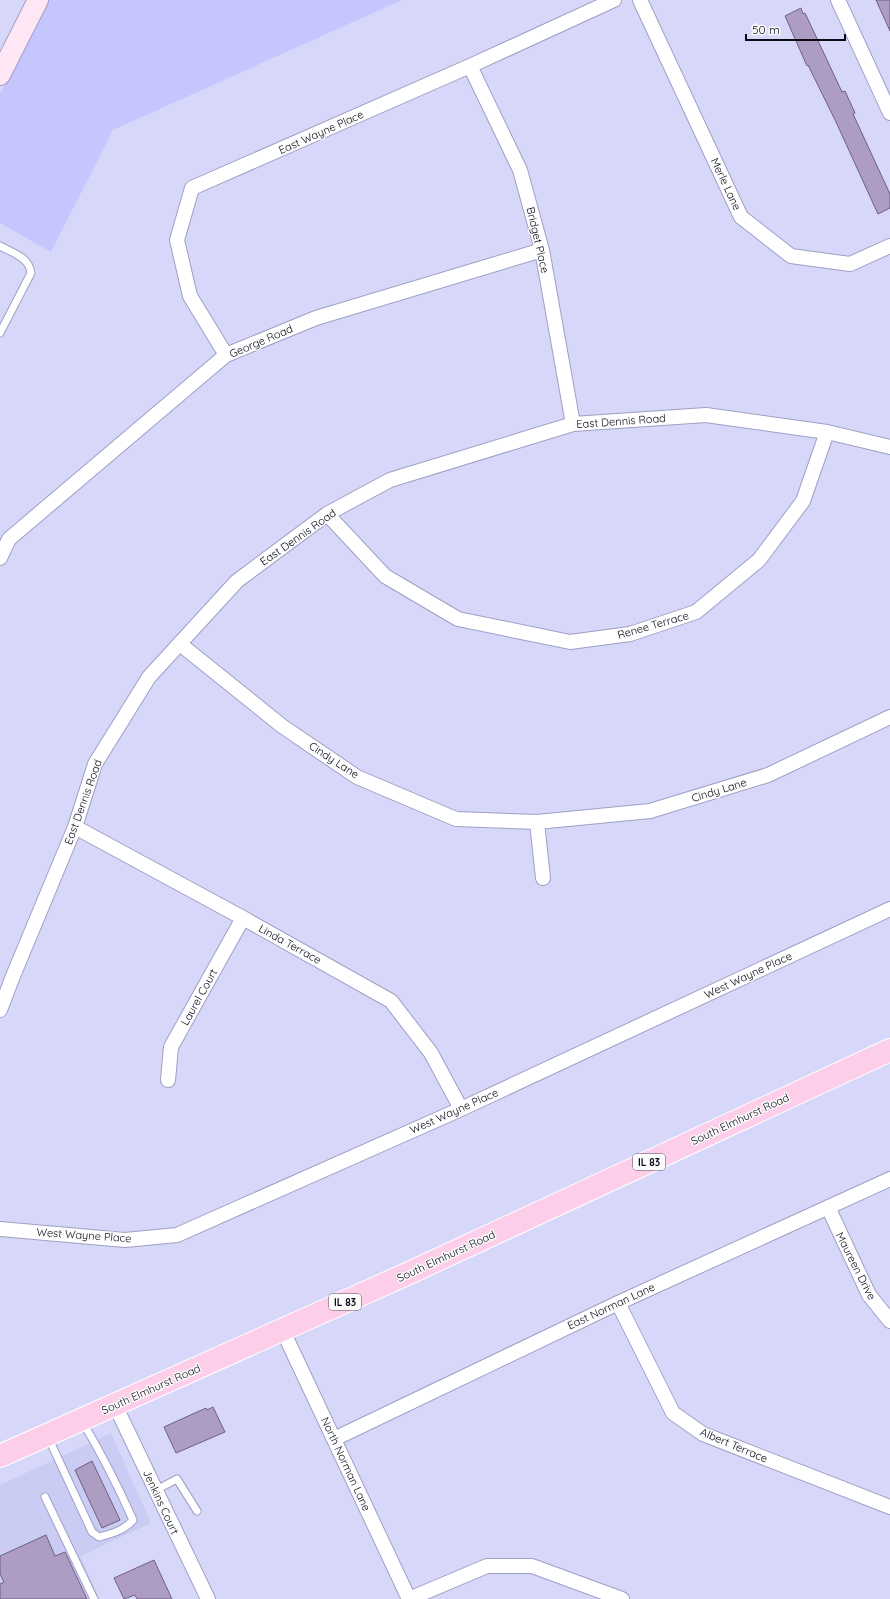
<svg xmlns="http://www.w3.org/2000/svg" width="890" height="1599" font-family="Quicksand,sans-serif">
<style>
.built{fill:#cbccf3}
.green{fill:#c6c6ff}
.building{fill:#ad9dc3;stroke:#6f5f83}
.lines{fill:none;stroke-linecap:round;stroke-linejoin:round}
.service-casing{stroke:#9e9fc6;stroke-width:9}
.minor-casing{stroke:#9e9fc6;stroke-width:16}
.secondary-casing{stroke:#9e9fc6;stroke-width:22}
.primary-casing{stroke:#fff;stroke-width:24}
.service{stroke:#fff;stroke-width:7}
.minor{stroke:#fff;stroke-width:14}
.secondary{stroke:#fee6f4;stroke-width:20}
.primary{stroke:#fccee9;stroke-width:22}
.labels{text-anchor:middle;stroke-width:3;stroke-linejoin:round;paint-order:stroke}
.shield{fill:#fcfcfc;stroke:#53535c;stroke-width:1}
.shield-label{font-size:10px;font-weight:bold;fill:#0a0a17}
.street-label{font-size:11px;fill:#0a0a17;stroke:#fcfcfc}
</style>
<rect width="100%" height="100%" fill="#d7d8f9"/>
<path class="built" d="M111,1433l40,90 -70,33 18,43h-99v-114z"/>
<path class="green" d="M49,0h353l-289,130 -62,122 -51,-29v-129z"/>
<path class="building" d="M876,0h14v31z
M801,8l2,6 2,-1 37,79 3,-1 10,22 -2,1 37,80v14l-12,6 -42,-92 -28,-57 -1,1 -22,-50z
M213,1407l12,25 -49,21 -12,-26 42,-19 1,2z
M92,1461l28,59 -18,8 -27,-58z
M46,1535l9,21 10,-4 22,47h-87v-15l4,-2 -4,-8v-18z
M154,1560l18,39h-35l-2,-4 -11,4 -10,-21z"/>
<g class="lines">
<g class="service-casing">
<path id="service" d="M0,246c13,7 29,11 31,27l-31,60
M48,1437l44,95 7,5c12,-3 26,-7 34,-17 -15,-34 -32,-67 -51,-99
M156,1490l21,-11 20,32
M45,1497l49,102"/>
</g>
<g class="minor-casing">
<path id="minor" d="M640,0l101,217 50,39 59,8 40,-18
M838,0l52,113
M470,66l50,104 22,80 31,174
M226,355l-36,-59 -13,-56 15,-52 278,-122 144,-66
M327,514l58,62 73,43 112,23 60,-8 66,-22 63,-52 44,-59 24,-69
M0,558l9,-19 217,-184 90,-37 226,-68
M180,644l102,82 75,51 99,42 81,3 113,-11 118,-36 122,-58
M537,822l6,56
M75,827l168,91 148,83 40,52 30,56
M0,1010l13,-34 62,-149 20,-63 54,-87 88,-96 90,-67 63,-34 183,-56 133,-9 121,17 63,15
M168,1080l3,-33 72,-129
M828,1207l41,88 21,26
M0,1229l125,11 52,-5 284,-126 429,-200
M618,1303l55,110 30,21 187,73
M283,1331l126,268
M115,1405l93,194
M334,1439l284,-136 272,-124
M409,1599l78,-33h45l90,33"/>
</g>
<g class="secondary-casing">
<path id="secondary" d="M0,75l38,-75"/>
</g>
<g class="primary-casing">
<path id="primary" d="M0,1456l407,-182 483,-224"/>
</g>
<use href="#service" class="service"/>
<use href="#minor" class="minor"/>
<use href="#secondary" class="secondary"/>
<use href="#primary" class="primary"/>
</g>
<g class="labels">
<g class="shield">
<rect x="633" y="1154" width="32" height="16" rx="3"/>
<rect x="329" y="1294" width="32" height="16" rx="3"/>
</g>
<g class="shield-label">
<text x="649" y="1166">IL 83</text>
<text x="345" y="1306">IL 83</text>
</g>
<g class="street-label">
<text transform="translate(321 132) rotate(-24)" y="4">East Wayne Place</text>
<text transform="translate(726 184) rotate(65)" y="4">Merle Lane</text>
<text transform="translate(538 240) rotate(77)" y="4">Bridget Place</text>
<text transform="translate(261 341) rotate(-23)" y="4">George Road</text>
<text transform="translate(621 421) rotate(-4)" y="4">East Dennis Road</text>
<text transform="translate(298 537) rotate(-35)" y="4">East Dennis Road</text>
<text transform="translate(653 625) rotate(-16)" y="4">Renee Terrace</text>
<text transform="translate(334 760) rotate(33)" y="4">Cindy Lane</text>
<text transform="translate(719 790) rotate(-17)" y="4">Cindy Lane</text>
<text transform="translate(83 802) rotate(-70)" y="4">East Dennis Road</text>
<text transform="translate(290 944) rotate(29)" y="4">Linda Terrace</text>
<text transform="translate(748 975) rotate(-25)" y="4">West Wayne Place</text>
<text transform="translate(199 997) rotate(-61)" y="4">Laurel Court</text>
<text transform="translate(454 1111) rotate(-24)" y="4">West Wayne Place</text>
<text transform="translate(740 1119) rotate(-25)" y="4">South Elmhurst Road</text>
<text transform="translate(84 1235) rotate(4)" y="4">West Wayne Place</text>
<text transform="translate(446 1256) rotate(-25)" y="4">South Elmhurst Road</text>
<text transform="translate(856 1266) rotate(63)" y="4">Maureen Drive</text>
<text transform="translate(611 1306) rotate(-25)" y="4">East Norman Lane</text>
<text transform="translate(151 1389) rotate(-24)" y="4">South Elmhurst Road</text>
<text transform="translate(734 1445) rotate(23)" y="4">Albert Terrace</text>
<text transform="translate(346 1464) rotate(65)" y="4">North Norman Lane</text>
<text transform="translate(161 1502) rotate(65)" y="4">Jenkins Court</text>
</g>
</g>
<path d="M746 34v6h99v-6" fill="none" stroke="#0a0a17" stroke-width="2"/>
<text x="752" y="34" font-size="12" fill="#0a0a17" stroke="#fcfcfc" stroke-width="3" paint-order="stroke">50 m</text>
</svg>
